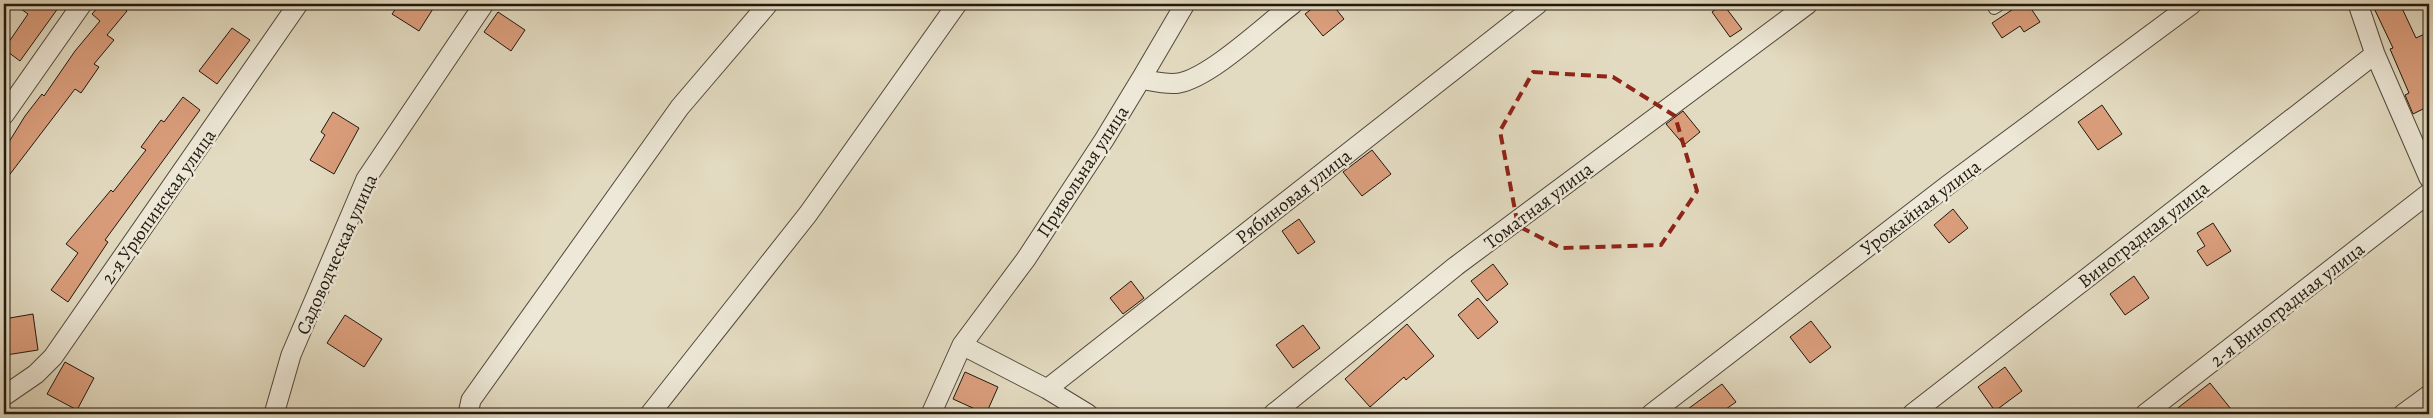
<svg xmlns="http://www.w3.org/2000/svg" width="2433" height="418" font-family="Alegreya,serif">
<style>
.building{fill:#db9e7c;stroke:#20180f}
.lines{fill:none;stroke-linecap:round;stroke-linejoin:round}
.lane-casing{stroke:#51493c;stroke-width:12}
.street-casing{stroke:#51493c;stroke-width:21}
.lane{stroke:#ede8d7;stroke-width:10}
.street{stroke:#ede8d7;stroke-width:19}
.marked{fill:none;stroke:#8f2418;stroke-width:4;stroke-dasharray:10 6;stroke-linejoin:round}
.labels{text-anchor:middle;stroke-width:5;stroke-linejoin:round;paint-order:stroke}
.street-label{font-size:19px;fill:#20180f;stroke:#ede8d7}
</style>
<rect width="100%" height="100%" fill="#e3dbc1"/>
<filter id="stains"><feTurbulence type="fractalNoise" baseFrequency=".004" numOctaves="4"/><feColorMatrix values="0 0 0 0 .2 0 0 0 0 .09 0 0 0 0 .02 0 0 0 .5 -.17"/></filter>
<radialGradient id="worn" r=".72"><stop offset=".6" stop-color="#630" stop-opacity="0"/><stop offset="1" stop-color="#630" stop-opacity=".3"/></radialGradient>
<path class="building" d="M14,4h47l-41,57 -16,-12 24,-35z
M101,4h17l9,7 -20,24 7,5 -20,24 5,3 -18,26 -6,-4 -71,93v-32l21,-34 17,-22 2,2 31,-45 25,-30 -8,-7z
M399,4h37l-17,27 -27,-17z
M1318,4h14l12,15 -21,17 -18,-22z
M1723,4l19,25 -12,8 -18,-25z
M2021,4h7l12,18 -16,10 -4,-6 -18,12 -10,-15z
M2372,4h28l16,34 13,-6v74l-16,8 -8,-19 4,-2 -19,-44 3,-1z
M498,12l27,18 -14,21 -27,-19z
M232,28l18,12 -33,44 -18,-13z
M183,97l17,13 -95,130 3,2 -40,60 -17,-12 27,-37 -12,-9 45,-54 2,2 33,-42 -5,-3 20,-27 3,2z
M2102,105l20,29 -24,16 -20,-28z
M1683,111l17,21 -16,13 -18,-21z
M333,112l26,16 -25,46 -24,-14 15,-25 -4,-3z
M1372,150l19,24 -29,22 -19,-24z
M1953,209l15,19 -19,15 -15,-18z
M1299,219l16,23 -17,12 -16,-23z
M2213,223l18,28 -24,15 -10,-15 8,-5 -8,-13z
M1493,264l15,20 -21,17 -16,-20z
M2134,276l15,22 -24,17 -15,-21z
M1131,281l13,17 -21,16 -13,-16z
M1478,298l20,24 -20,17 -20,-24z
M33,314l5,36 -32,5 -2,-36z
M345,315l37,24 -18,28 -37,-24z
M1811,321l20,26 -21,16 -20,-26z
M1407,324l27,32 -28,24 -2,-3 -34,30 -25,-28z
M1303,325l17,23 -27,20 -17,-23z
M65,362l29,16 -17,32 -30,-16z
M2005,367l17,24 -27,20 -17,-24z
M965,372l33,15 -12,27 -33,-15z
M2210,383l25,31h-65z
M1722,384l14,18 -17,12h-38z"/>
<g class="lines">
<g class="lane-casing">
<path id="lane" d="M1994,9l8,-5"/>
</g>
<g class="street-casing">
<path id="street" d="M2358,4l17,50 54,124
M1141,79l44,-75
M4,115l78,-111
M962,345l85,44 41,25
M1047,389l491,-385
M4,396l32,-22 17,-17 245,-353
M274,414l17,-59 75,-176 118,-175
M468,414l3,-14 209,-293 88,-103
M650,414l158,-200 149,-210
M931,414l31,-69 64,-86 78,-119 37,-61c12,2 25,6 38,4 32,-6 86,-58 114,-79
M1273,414l183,-148 352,-262
M1651,414l297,-229 244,-181
M1912,414l463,-360
M2145,414l284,-221
M2403,414l26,-19"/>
</g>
<use href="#lane" class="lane"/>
<use href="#street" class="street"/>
</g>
<path class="marked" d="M1533,72l80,5 62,39 22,75 -36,54 -100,3 -43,-22 -18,-95z"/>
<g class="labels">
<g class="street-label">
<text transform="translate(1082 171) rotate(-57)" y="7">Привольная улица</text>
<text transform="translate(1293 196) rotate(-38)" y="7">Рябиновая улица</text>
<text transform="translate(1538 205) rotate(-37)" y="7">Томатная улица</text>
<text transform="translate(158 206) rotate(-55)" y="7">2-я Урюпинская улица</text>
<text transform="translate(1920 207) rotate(-37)" y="7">Урожайная улица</text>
<text transform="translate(2143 234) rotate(-38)" y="7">Виноградная улица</text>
<text transform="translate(336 254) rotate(-66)" y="7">Садоводческая улица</text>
<text transform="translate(2287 304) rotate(-38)" y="7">2-я Виноградная улица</text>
</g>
</g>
<rect width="2433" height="418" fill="none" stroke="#e3dbc1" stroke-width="20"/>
<rect x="5" y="5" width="2423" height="408" fill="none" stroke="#20180f" stroke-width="2.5"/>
<rect x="10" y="10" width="2413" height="398" fill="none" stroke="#20180f"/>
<rect width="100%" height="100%" filter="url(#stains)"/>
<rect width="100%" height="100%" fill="url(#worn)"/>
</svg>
